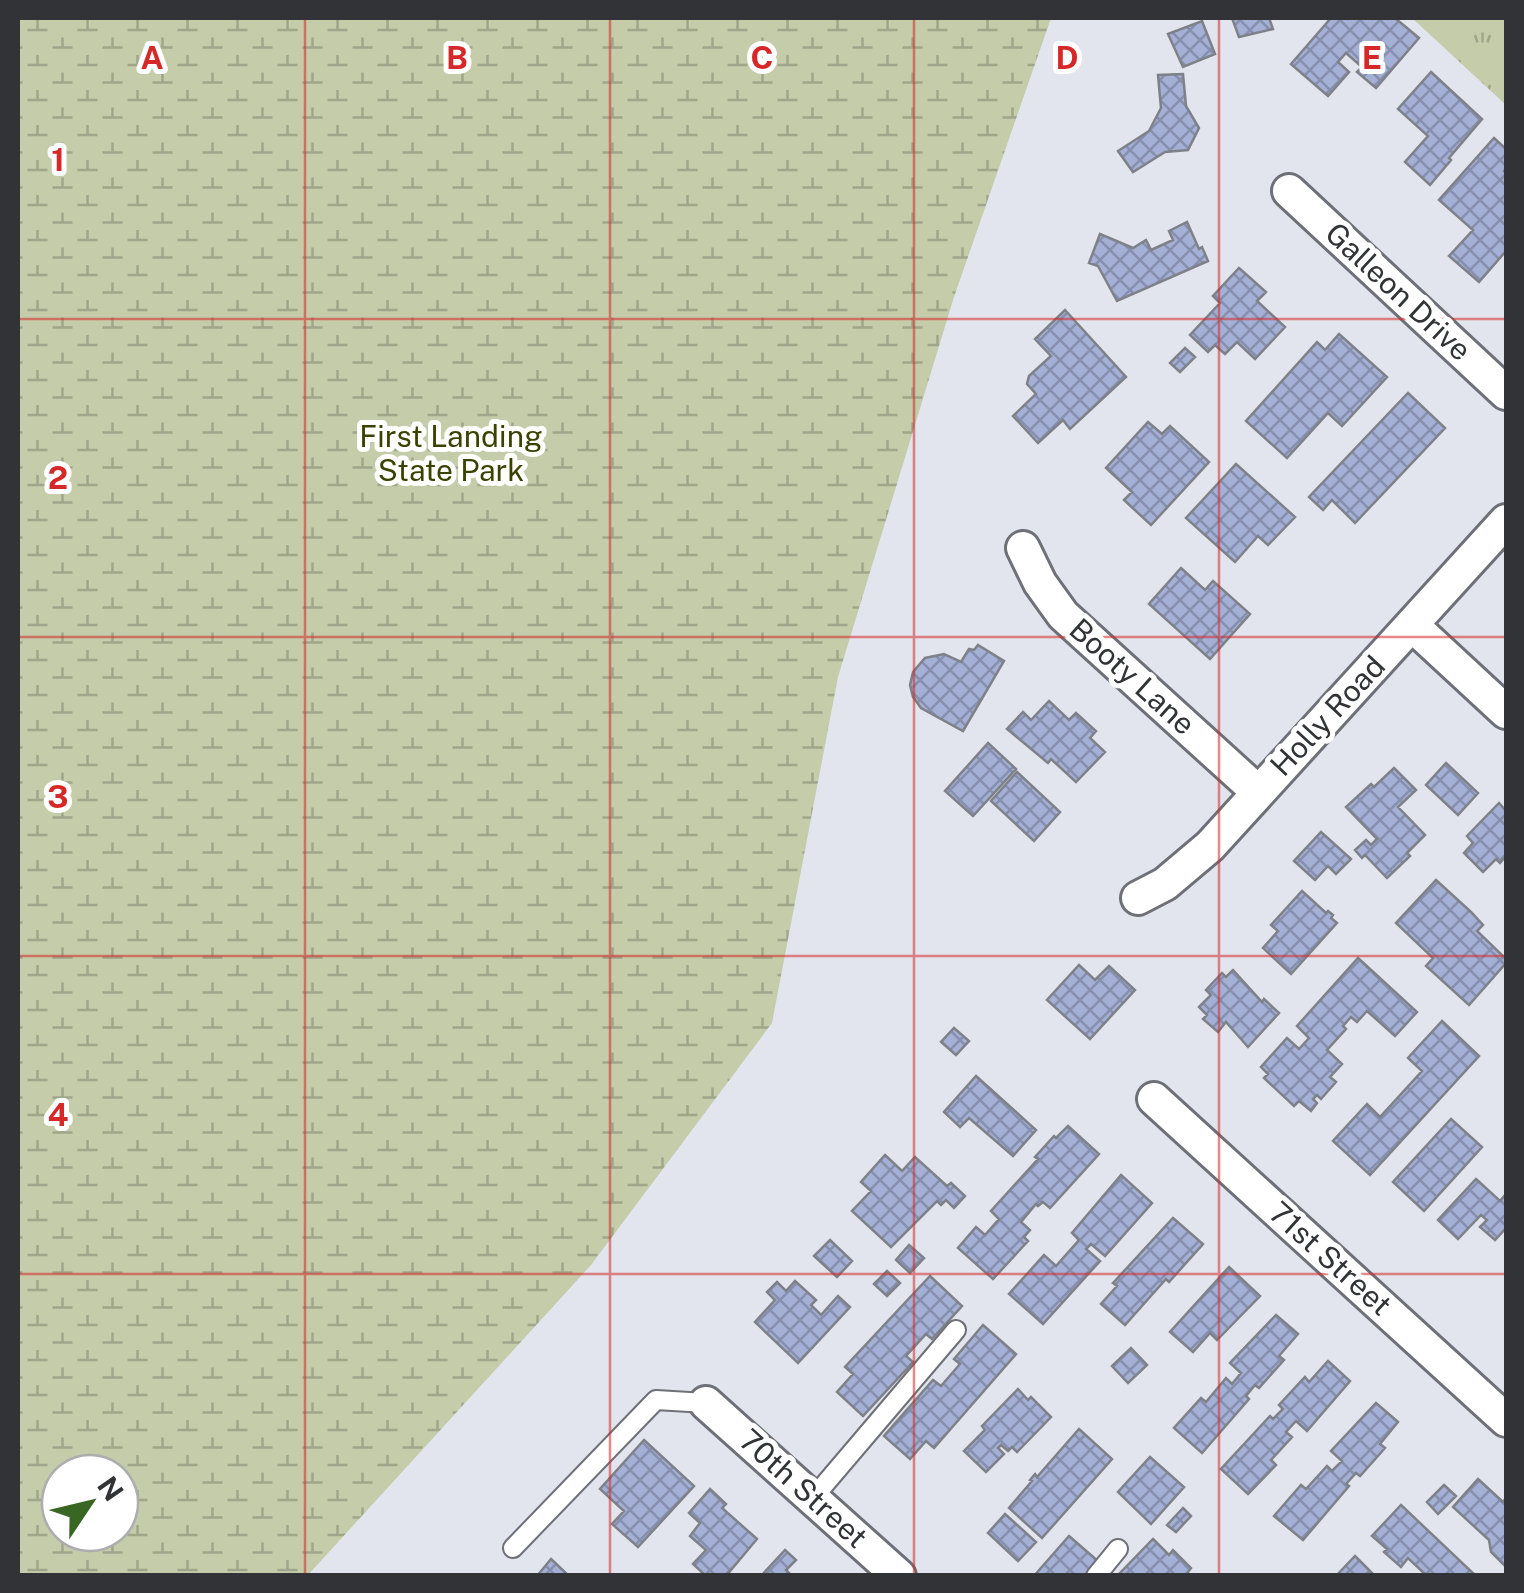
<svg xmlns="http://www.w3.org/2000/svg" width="1524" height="1593" font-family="'Public Sans',sans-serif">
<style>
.grass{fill:url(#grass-tufts)}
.wetland{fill:url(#wetland-marsh);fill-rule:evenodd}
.building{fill:url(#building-cross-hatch);stroke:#7e8188;stroke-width:2.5}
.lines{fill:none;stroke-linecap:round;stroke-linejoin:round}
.lane-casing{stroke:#6e7078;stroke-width:22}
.street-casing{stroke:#6e7078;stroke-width:38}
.lane{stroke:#fff;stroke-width:18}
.street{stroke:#fff;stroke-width:32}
.grid{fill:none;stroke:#d62828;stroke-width:2.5;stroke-opacity:0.55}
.labels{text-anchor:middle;stroke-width:10;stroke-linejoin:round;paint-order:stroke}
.street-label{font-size:30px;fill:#323336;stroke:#fff}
.park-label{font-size:30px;fill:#3a4200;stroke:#fff}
.grid-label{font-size:32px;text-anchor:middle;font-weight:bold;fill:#d62828;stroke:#fff;stroke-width:10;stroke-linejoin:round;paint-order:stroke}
</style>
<defs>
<pattern id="grass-tufts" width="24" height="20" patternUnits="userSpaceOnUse" patternTransform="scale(2.5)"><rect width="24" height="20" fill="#c4cca9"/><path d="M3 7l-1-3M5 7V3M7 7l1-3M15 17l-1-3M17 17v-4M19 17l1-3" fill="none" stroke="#a0a68a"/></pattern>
<pattern id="wetland-marsh" width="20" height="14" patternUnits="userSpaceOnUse" patternTransform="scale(2.5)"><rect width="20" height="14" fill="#c4cca9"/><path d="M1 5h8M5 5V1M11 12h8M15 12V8" fill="none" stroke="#a0a68a"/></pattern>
<pattern id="building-cross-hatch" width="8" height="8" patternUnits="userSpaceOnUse" patternTransform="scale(2.5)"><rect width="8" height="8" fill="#a4b0d5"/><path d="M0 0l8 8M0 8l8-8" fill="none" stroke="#8690ae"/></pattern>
</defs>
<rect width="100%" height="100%" fill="#e2e5ed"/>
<path class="grass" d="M1412,18h94v87z"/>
<path class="wetland" d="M18,18h1033l-97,279 -116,380 -66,346 -181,242 -283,310h-290zM60,1473h60v60h-60z"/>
<path class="building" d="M1232,18h37l4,11 -34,8z
M1331,18h64l24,20 -43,50 -19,-16 5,-5 -16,-14 -8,9 11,10 -21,24 -37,-32z
M1202,21l13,33 -32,13 -15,-33z
M1431,72l51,47 -33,39 2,2 -21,25 -25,-23 23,-26 -30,-27z
M1183,74l3,32 13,22 -11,22 -23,2 -32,20 -15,-21 31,-20 12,-23 -3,-33z
M1494,138l12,11v19l-2,3 2,2v78l-27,31 -30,-26 24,-26 -34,-30z
M1187,222l12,27 3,-2 6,14 -91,40 -19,-35 -9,-3 11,-29 33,14 13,-8 5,10 22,-10 -4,-9z
M1239,268l27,24 -9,9 28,26 -30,32 -18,-17 -12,12 -10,-9 -7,7 -18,-17 30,-32 -7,-7z
M1065,310l61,67 -56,52 -7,-9 -25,23 -25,-27 23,-22 -9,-10 2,-8 22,-20 -16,-17z
M1339,334l48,43 -45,49 -14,-13 -41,45 -41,-37 71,-79 8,8z
M1185,348l10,9 -15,15 -10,-9z
M1408,393l37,35 -90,95 -23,-23 -9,10 -14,-13z
M1148,422l14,12 8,-8 39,36 -58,63 -27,-25 8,-8 -26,-24z
M1236,464l59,53 -27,28 -10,-9 -23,26 -49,-44z
M1181,568l24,22 8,-9 37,33 -40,45 -61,-55z
M978,645l26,16 -41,70 -42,-23 -8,-11 -3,-12 3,-13 12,-14 19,-4 17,8 8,-13 5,1z
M1049,701l20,19 7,-7 20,18 -6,7 15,14 -29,30 -25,-23 -3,4 -41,-34 16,-17 8,8z
M988,743l28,26 -43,47 -28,-25z
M1446,763l32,30 -20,22 -32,-30z
M1394,768l22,22 -18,17 27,28 -18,18 3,3 -23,22 -22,-23 -3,3 -7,-8 11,-10 5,5 6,-6 -31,-32 25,-23 3,3z
M1017,772l43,40 -26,29 -43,-40z
M1499,803l7,8v45l-6,7 -4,-4 -13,13 -19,-19 9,-10 -6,-7z
M1321,832l30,27 -15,15 -8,-8 -13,14 -21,-19z
M1436,880l35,32 12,13 -6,6 29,28v4l-37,42 -43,-39 7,-8 -37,-35z
M1302,891l24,22 2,-2 5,4 -2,3 6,5 -46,51 -28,-26 15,-17 -7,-6z
M1358,958l59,54 -22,24 -28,-25 -10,11 -6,-5 -8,9 3,3 -19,21 15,14 -12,13 6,5 -15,17 -4,-4 -4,4 4,4 -6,8 -12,-10 -5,5 -30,-28 4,-4 -7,-7 26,-29 12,11 10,-11 -12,-12z
M1079,965l16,15 14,-14 26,24 -45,49 -43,-39z
M1233,970l29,32 2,-3 15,14 -31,34 -22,-25 -8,10 -15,-13 4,-4 -8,-8 12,-12 -5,-5 16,-17 4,4z
M1442,1021l37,35 -109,119 -37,-34 34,-37 13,13 42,-46 -14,-13z
M954,1028l15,13 -13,14 -15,-13z
M976,1076l60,54 -23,26 -44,-38 -9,9 -16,-15z
M1451,1119l31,28 -58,64 -31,-29z
M1068,1126l31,28 -49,54 -7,-6 -5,4 -2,-2 -15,18 9,8 -6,7 4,4 -35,38 -35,-31 18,-21 9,8 14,-16 -8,-8 47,-52 -3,-2 19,-21 2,2z
M885,1155l17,16 13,-14 32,29 4,-3 14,13 -11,12 -8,-8 -5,5 -4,-4 -46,46 -39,-36 19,-20 -10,-9z
M1121,1175l31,28 -47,53 -14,-12 -5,5 14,12 -57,63 -34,-30 35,-39 12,11 23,-26 -7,-7z
M1476,1179l24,22 6,-7v34l-11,12 -15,-13 7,-7 -6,-5 -23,24 -20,-19z
M1173,1218l30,26 -34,38 -3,-3 -41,46 -24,-21 16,-18 -4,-3z
M830,1240l22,21 -15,16 -23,-21z
M909,1245l15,13 -14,15 -14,-13z
M1229,1267l31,29 -43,44 -7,-7 -17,19 -23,-20z
M887,1271l13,12 -13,13 -13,-12z
M930,1276l32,30 -30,33 -6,-5 -20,22 7,6 -50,54 -26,-24 16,-18 -8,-7z
M795,1281l21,19 -5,5 10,10 17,-19 12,11 -52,56 -43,-41 20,-22 -8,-8 10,-10 9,9z
M1276,1315l22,19 -19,22 5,4 -25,28 -4,-3 -9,11 3,3 -47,54 -28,-25 27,-30 5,4 20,-24 6,6 9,-11 -11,-10z
M983,1325l33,29 -82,94 -8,-7 -16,18 -26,-23 49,-56 8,6 19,-22 -6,-5z
M1131,1348l16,17 -19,18 -16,-17z
M1328,1361l22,20 -43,50 -11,-10 -10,11 6,5 -21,23 5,5 -28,29 -27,-25 49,-53 3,3 10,-10 -4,-4 26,-28 4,5z
M1018,1389l10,11 3,-3 20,20 -34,35 -5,-5 -4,4 -7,-6 -3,3 6,6 -18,18 -22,-21 21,-21 -3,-4z
M1376,1403l22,19 -18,22 5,4 -25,28 -4,-3 -10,11 3,2 -46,54 -29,-24 27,-31 5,4 21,-23 5,5 10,-10 -11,-10z
M1079,1429l33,30 -70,79 -33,-30 23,-27 -2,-1 5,-6 2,3z
M644,1440l50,46 -56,61 -26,-23 12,-13 -24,-22z
M1150,1457l34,30 -33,37 -33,-32z
M1478,1479l25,23 3,-4v69l-15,-15 -2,-12 -36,-33z
M1444,1485l12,11 -18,18 -11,-12z
M710,1489l16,15 -4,4 35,31 -31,37h-20l-13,-12 13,-14 -16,-14 10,-13 -11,-10z
M1401,1505l75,71h-49l-19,-18 -7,9 -17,-15 3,-3 -15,-13z
M1183,1508l8,8 -15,16 -9,-7z
M1005,1514l31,28 -18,19 -30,-28z
M1069,1536l31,27 -11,13h-55z
M1153,1539l16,16 4,-5 18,18 -6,8h-62l-3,-3z
M785,1550l11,10 -10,10 6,6h-31z
M1355,1556l20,20h-39z
M551,1559l18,17h-32z"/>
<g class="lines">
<g class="lane-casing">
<path id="lane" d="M813,1498l143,-168
M513,1548l143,-148 50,3
M1096,1576l22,-27"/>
</g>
<g class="street-casing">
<path id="street" d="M1289,191l217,202
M1023,548l17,35 23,32 195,177
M1412,625l94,87
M1138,898l27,-14 45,-38 296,-325
M1154,1099l352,321
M706,1403l193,173"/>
</g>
<use href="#lane" class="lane"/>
<use href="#street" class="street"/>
</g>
<path class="grid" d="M305,18v1558M610,18v1558M914,18v1558M1219,18v1558M18,319h1488M18,637h1488M18,956h1488M18,1274h1488"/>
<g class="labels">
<g class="street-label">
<text transform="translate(1398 292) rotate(43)" y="10">Galleon Drive</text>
<text transform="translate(1132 677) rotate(42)" y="10">Booty Lane</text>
<text transform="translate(1328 716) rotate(-47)" y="10">Holly Road</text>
<text transform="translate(1330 1259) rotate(42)" y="10">71st Street</text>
<text transform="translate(803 1489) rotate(42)" y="10">70th Street</text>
</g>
<g class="park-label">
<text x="451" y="447">First Landing<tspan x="451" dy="34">State Park</tspan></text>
</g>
</g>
<g class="grid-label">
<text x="152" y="69">A</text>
<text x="457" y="69">B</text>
<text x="762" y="69">C</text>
<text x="1067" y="69">D</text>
<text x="1372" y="69">E</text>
<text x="58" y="171">1</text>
<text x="58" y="489">2</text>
<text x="58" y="808">3</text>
<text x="58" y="1126">4</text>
</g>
<rect width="1524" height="1593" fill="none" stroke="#323336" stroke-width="40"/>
<g transform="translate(90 1503) rotate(55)"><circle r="48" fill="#ffffff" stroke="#adadaf" stroke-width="2.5"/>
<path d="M0-8L18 38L0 25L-18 38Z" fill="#3a6624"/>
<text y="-15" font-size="28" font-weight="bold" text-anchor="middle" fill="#323336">N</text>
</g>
</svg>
